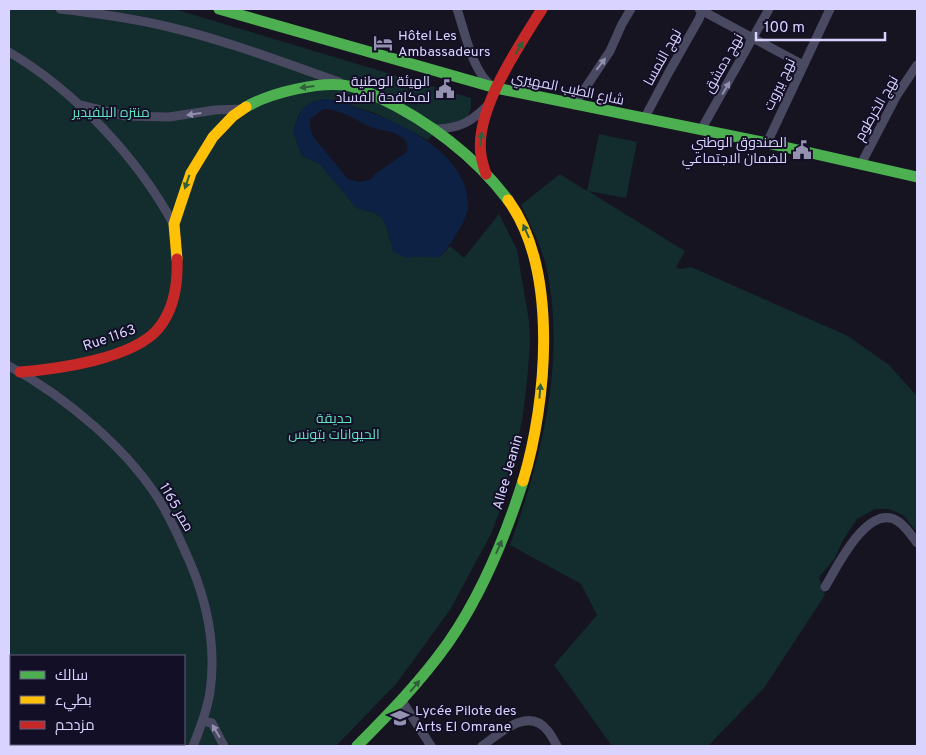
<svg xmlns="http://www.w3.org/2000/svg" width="926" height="755" font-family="Overpass,Cairo,sans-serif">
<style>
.green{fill:#132c2d;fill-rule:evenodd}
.water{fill:#0d2144;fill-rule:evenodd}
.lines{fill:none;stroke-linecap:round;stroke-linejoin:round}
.street{stroke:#4a4962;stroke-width:9}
.fast{stroke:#4caf50;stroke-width:11}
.slow{stroke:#ffc107;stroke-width:11}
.jam{stroke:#c62828;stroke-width:11}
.oneway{fill:#305f3b}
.oneway2{fill:#928eb0}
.labels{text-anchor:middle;stroke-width:4;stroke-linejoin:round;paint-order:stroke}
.poi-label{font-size:14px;fill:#d9d4ff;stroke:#130f26;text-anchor:start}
.street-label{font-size:14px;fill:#d9d4ff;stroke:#130f26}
.park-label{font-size:14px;fill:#5fe0c0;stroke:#130f26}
</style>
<rect width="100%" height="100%" fill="#161421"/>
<path class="green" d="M9,9h165l297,89v10l-4,11 -26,7 -13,14 -53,-27 -17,-5 -20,-8 -24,1 -9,6 -6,7 -6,17 9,25 17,7 38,45 18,5 8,6 4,9 3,13c18,11 28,18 50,16l10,-11 14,12 35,-44 18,36 12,71 1,23 -3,37 -4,34 -15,74 -17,45 -41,76 -54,74 -60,62h-327zM11,656h173v88h-173z
M599,134l38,8 -11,56 -38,-7 97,60 -9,16 4,2 11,-2 157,69 41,29 28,31v136l-14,-17 -14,-6h-14l-18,10 -14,21 -8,18 -16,19 6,18 -61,93 -56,58h-96l-58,-81 43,-50 -16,-31 -71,-39c31,-85 55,-179 38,-269 -4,-25 -16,-48 -27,-71l39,-31 27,17z"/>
<path class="water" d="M327,99c13,1 21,6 33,10 41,13 110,46 108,98 -1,13 -19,40 -28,50 -12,1 -23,-2 -34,1l-13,-7 -6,-23 -4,-9 -8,-6 -18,-5 -38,-45 -17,-7 -9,-24c8,-22 9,-30 34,-33zM323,109c22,1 32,12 51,19 10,3 20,3 29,10 5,4 5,9 4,14l-32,22 -5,6 -10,2 -12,-3 -34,-41 -4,-10v-9z"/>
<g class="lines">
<path class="street" d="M60,9c35,4 70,9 105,17 60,14 117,36 174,56
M457,9c8,23 15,63 36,78
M699,9l104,56
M9,52c66,39 128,105 165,173
M80,105l46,11 43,1 46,-7 27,-1
M574,105l36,-54 12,-27 9,-15
M644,119l25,-47 30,-53 4,-10
M436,129c25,-1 35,-7 52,-24
M701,130l68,-121
M767,143l63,-134
M861,164l36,-69 20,-30
M9,366c57,31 122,85 155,142 7,13 14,27 20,41 21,44 33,94 26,143 -3,19 -10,37 -17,54
M825,587c12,-20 44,-87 74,-65 7,5 13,14 18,21
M402,701l29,45
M203,721l9,2 12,23
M482,746c17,-12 46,-40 65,-16 4,4 7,11 10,16"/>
<path class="fast" d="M219,9l277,79 271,55 150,34
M246,107c24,-14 76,-27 103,-21 10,2 19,6 29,11 49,23 97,59 130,103
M357,746c32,-32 64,-65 91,-103 34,-49 57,-105 75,-162"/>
<path class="slow" d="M508,200c51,70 39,202 15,281
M177,259l-3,-35 17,-51 22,-36 20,-21 13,-9"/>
<path class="jam" d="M486,174c-2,-6 -4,-12 -5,-19 -7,-44 38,-109 61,-146
M20,372c38,-3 112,-13 138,-43 16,-19 20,-46 19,-70"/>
</g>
<defs><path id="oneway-solid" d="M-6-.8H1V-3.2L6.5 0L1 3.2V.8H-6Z" transform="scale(1.25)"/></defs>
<g class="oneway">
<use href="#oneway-solid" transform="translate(519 48) rotate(-60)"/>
<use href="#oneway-solid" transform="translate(307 87) rotate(173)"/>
<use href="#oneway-solid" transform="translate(481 139) rotate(-83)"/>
<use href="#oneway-solid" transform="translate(187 182) rotate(109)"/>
<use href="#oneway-solid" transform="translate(526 231) rotate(-114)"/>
<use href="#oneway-solid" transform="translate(540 391) rotate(-85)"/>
<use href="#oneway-solid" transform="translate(499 547) rotate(-66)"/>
<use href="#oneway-solid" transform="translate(415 686) rotate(-50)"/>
</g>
<g class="oneway2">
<use href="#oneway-solid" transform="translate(601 64) rotate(-52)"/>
<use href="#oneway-solid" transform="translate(726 88) rotate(-60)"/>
<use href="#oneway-solid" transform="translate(194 114) rotate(172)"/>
<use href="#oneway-solid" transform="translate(216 731) rotate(-121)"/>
</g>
<defs>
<g id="hotel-bare" transform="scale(1.5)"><path d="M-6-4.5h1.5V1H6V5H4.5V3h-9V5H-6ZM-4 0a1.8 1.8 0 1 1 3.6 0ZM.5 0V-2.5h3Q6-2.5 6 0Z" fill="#9591b1" stroke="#130f26" stroke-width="2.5" paint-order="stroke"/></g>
<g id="civic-bare" transform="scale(1.5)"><path d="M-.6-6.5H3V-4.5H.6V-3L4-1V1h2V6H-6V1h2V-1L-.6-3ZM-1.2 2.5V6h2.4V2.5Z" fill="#9591b1" stroke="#130f26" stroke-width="2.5" paint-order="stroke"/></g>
<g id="school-bare" transform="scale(1.5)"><path d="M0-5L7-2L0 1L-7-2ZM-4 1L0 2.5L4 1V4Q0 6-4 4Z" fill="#9591b1" stroke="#130f26" stroke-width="2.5" paint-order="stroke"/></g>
</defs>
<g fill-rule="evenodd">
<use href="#hotel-bare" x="383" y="43"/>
<use href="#civic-bare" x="445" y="89"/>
<use href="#civic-bare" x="802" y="150"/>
<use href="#school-bare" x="400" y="718"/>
</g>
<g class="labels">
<g class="poi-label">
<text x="398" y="40">Hôtel Les<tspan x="398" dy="16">Ambassadeurs</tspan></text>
<text x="430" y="86" text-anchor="end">الهيئة الوطنية<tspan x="430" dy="16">لمكافحة الفساد</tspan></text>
<text x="787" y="147" text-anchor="end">الصندوق الوطني<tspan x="787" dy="16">للضمان الاجتماعي</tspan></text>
<text x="415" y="715">Lycée Pilote des<tspan x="415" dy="16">Arts El Omrane</tspan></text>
</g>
<g class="street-label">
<text transform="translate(662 57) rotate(-61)" y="5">نهج النمسا</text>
<text transform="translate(723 63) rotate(-61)" y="5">نهج دمشق</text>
<text transform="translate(779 84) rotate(-65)" y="5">نهج بيروت</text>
<text transform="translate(568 88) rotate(12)" y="5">شارع الطيب المهيري</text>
<text transform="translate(876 108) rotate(-60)" y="5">نهج الخرطوم</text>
<text transform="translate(109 337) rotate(-19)" y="5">Rue 1163</text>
<text transform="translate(507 472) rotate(-74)" y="5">Allee Jeanin</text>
<text transform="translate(177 507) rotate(60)" y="5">ممر 1165</text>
</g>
<g class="park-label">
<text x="111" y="117">منتزه البلفيدير</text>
<text x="334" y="423">حديقة<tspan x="334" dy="16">الحيوانات بتونس</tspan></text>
</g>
</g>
<rect width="926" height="755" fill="none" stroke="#d9d4ff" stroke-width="20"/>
<rect x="10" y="655" width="175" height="90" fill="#130f26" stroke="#625e7d"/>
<rect x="20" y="671" width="25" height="8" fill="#4caf50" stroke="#625e7d"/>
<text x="55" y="680" font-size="15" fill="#d9d4ff">سالك</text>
<rect x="20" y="696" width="25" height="8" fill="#ffc107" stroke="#625e7d"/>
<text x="55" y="705" font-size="15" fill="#d9d4ff">بطيء</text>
<rect x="20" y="721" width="25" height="8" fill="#c62828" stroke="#625e7d"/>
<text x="55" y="730" font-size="15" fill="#d9d4ff">مزدحم</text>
<path d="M756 32v8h129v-8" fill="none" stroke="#d9d4ff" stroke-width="2.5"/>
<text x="764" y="32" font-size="15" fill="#d9d4ff" stroke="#130f26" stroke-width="4" paint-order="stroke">100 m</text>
</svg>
